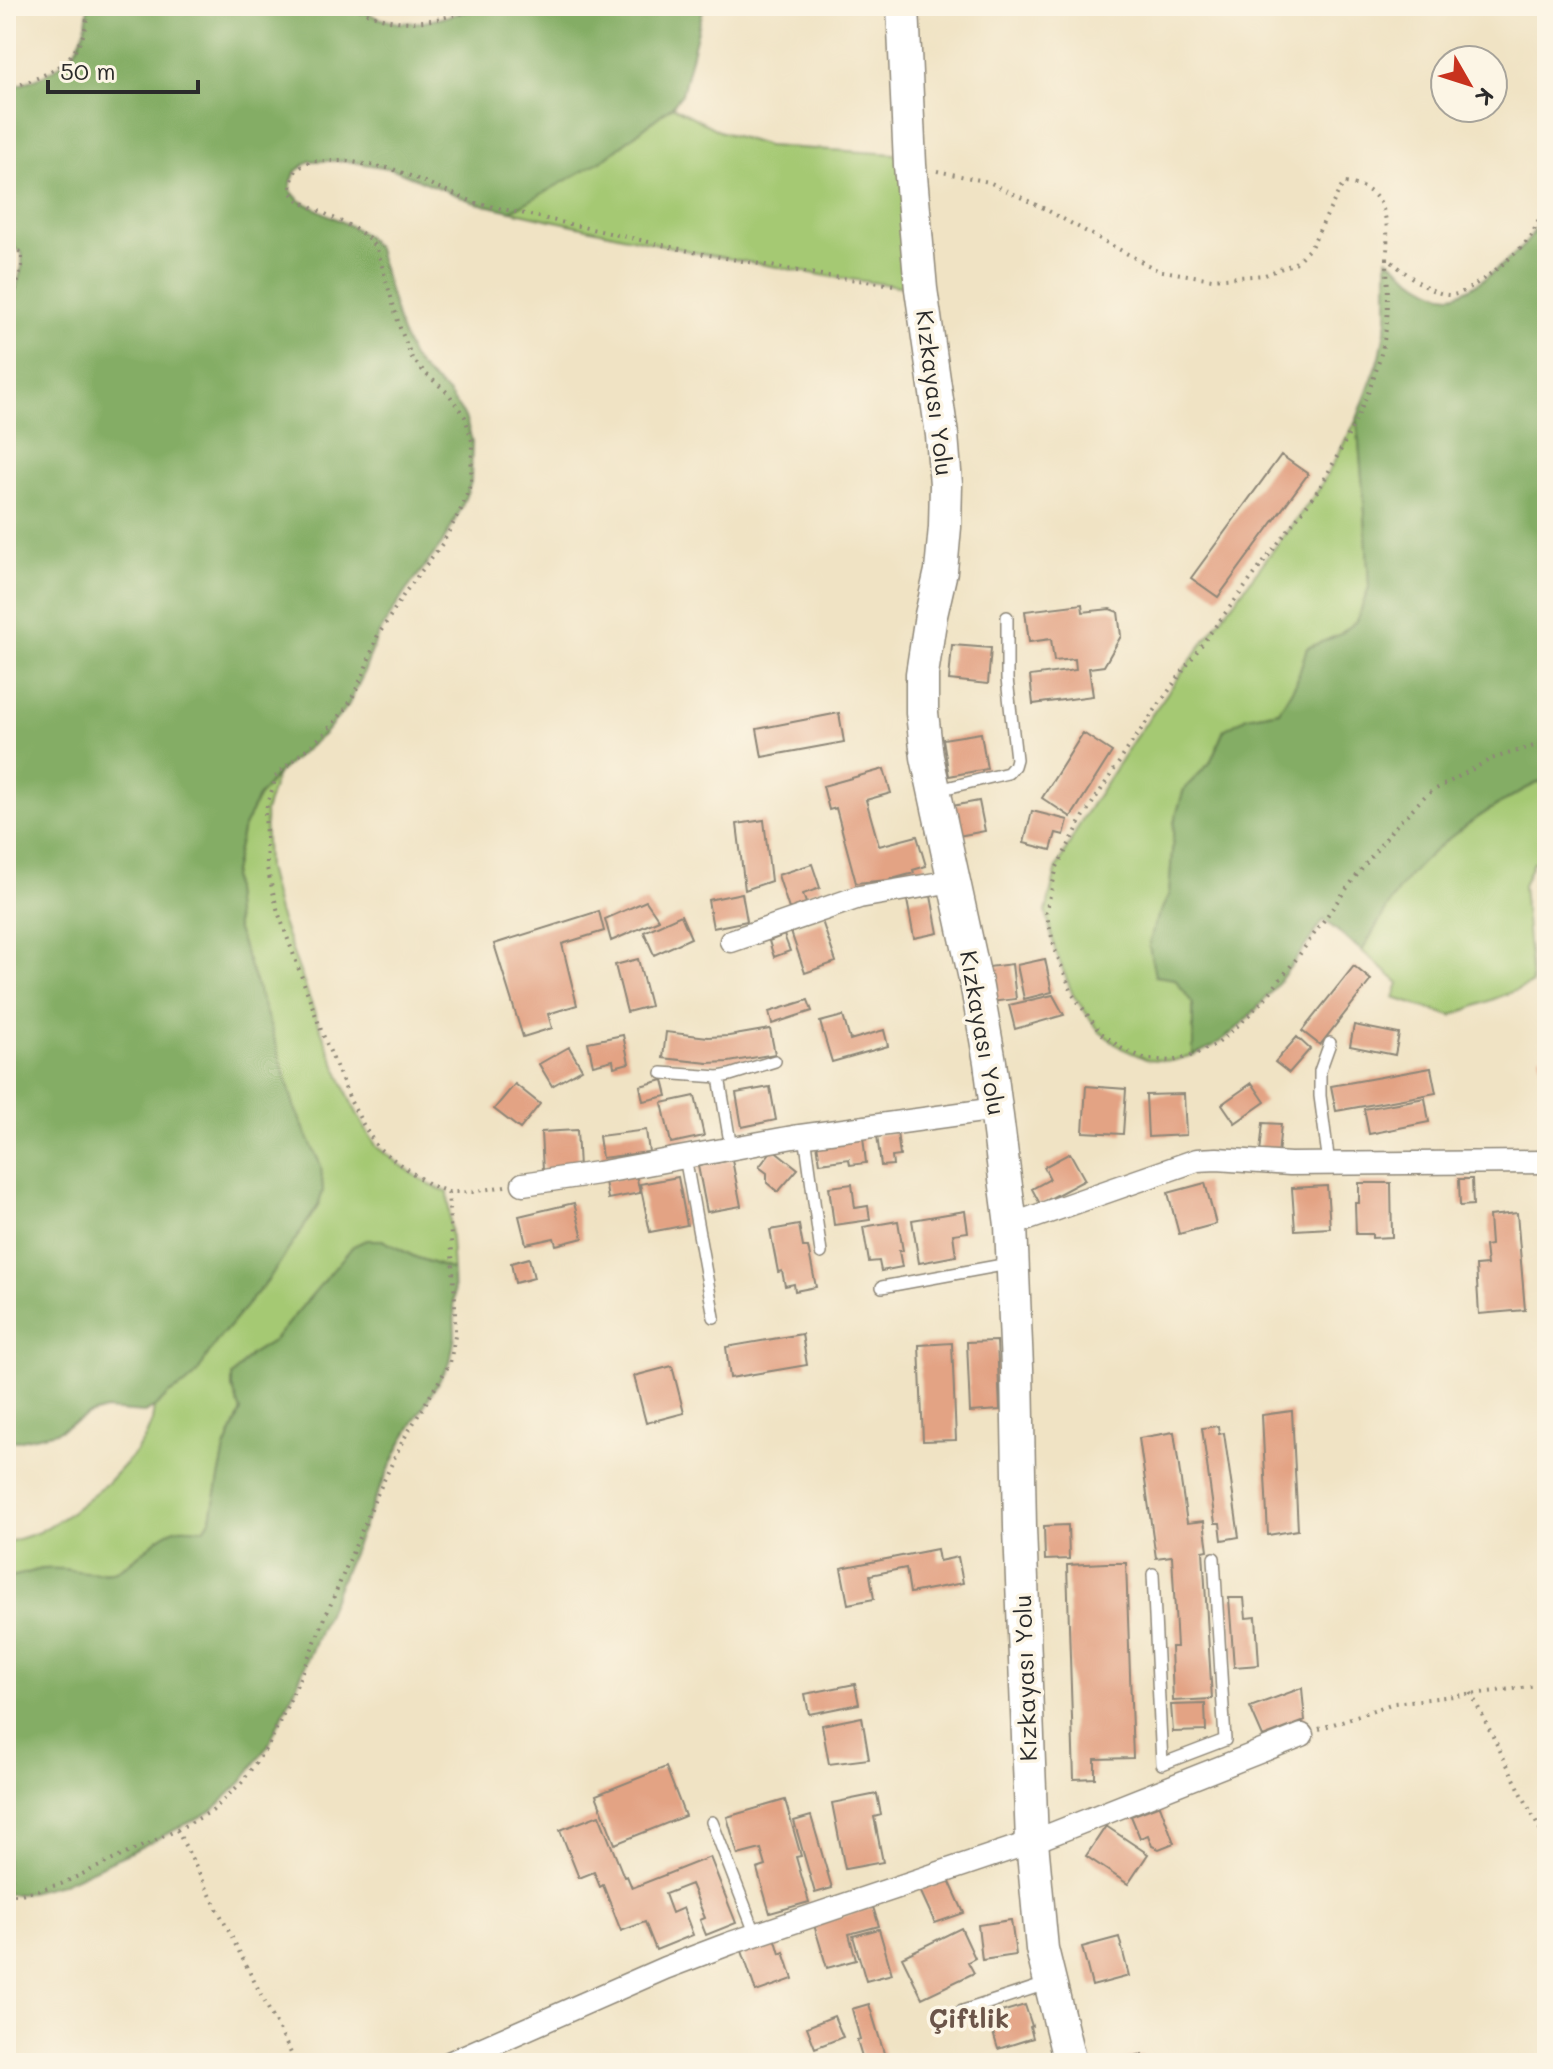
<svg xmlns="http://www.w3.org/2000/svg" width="1553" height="2069" font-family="Mali,sans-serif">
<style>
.green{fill:#a5c973;stroke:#687a4f;stroke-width:2}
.forest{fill:#84ad65;stroke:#586c48;stroke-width:2}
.building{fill:#e3a384}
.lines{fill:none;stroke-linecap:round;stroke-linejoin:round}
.lane-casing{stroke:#8e8778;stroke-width:14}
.street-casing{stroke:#8e8778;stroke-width:25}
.secondary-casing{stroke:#8e8778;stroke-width:35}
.path{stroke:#8e8778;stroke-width:4;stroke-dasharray:2 6;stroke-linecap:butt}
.lane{stroke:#fff;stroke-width:11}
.street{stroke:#fff;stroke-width:22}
.secondary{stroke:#fff;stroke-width:32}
.labels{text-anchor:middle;stroke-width:7;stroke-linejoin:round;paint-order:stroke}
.street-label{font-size:24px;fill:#2b2b2b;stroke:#fcf5e5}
.neighbourhood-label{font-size:26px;font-weight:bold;fill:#6b554a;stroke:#fcf5e5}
</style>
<rect width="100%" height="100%" fill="#fcf5e5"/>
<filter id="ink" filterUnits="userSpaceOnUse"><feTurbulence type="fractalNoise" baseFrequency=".0125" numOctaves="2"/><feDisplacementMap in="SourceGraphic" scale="16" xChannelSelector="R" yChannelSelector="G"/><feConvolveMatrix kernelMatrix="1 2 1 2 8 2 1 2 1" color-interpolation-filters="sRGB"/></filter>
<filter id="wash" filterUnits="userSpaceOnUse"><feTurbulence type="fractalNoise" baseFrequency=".006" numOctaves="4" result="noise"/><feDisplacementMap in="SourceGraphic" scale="32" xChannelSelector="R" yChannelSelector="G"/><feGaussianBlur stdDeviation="1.8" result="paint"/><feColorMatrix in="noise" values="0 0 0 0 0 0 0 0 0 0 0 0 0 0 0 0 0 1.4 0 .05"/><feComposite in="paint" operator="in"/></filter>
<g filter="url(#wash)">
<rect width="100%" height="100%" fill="#f0e3c4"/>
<path class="green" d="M672,106l47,25 48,15 143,9 11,134 -94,-13 -129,-23 -187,-42 93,-52z
M1357,419l8,95 4,73 -12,34 -18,14 -32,13 -11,35 -17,28 -32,6 -23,13 -14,33 -26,26 -10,34 -5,72 -15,30 21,54 18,25v51l-21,6 -26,-2 -25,-11 -21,-16 -27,-37 -18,-45 -9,-38 11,-45 27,-51 49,-75 72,-101 114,-151z
M277,774l-12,38 2,56 11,44 43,118 30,72 13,24 13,21 25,19 28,19 18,7 5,78 -38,-13 -33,-17 -80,67 -28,33 -24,15 -18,32 9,24 -16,38 -14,69 -7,11h-10l-35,9 -21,18 -24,16 -34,1 -16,-4h-23l-22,7 -13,1v-34l33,-11 28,-17 40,-32 27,-29 11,-16 7,-17 2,-13 16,-15 15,-8 11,-10 20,-33 52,-62 50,-74 5,-15 -2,-25 -26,-57 -23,-78 -36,-104 -4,-50 10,-46 16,-34z
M1547,778v80l-14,4 -10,24 9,98 -81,32 -57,-18 5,-15 -37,-32c13,-21 24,-44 38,-63 33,-46 97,-86 147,-110z"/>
<path class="forest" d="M88,6h264l26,12 21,5 25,-1 65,-16h215l-22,88 -10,12 -68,53 -93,52 -35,-8 -83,-34 -46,-8h-37l-14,10 -5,12v8l8,9 53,27 14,9 11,13 23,79 12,30 14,16 22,19 17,24 7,24 -1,41 -10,27 -19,35 -36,47 -29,46 -14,38 -15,31 -24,28 -47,40 -19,23 -16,34 -10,46 4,50 36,104 23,78 26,57 2,25 -5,15 -50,74 -52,62 -20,33 -11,10 -15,8 -16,15 -10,5 -39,-3 -17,5 -32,17 -39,9 -11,-2v-1121l4,-7 12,-45v-13l-16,-12v-152c46,-14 80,-29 82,-83z
M1547,201v577c-50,24 -114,64 -147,110 -14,19 -25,42 -38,63l-38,-31c-28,39 -67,99 -108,124 -7,5 -16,8 -23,11v-51l-18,-25 -20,-3 -6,-30 5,-21 15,-30 5,-72 10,-34 26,-26 14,-33 23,-13 32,-6 17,-28 11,-35 32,-13 18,-14 12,-34 -4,-73 -8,-95 23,-62 7,-37v-62c15,12 43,37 64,37 18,0 70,-44 80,-59 6,-11 11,-23 16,-35z
M366,1240h16l33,17 38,13 2,66 -5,27 -48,79 -27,57 -80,190 -26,55 -27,38 -30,29 -77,39 -74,34 -40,10h-15v-317c13,0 24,-6 37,-8 23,-3 45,7 68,3 25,-5 42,-38 68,-44 8,-1 17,1 25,1l7,-11 14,-69 16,-38 -9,-24v-11l18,-21 24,-15 79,-94z"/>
<g id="blocks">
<path class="building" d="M1281,455l27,19 -90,123 -27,-19z
M1082,604l1,8 27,-3 8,3 3,24 -17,30 -15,2 4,28 -60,8 -3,-28 46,-6 -1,-11 -21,2 -3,-22 -22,3 -4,-31z
M952,645l39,3 -3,36 -39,-4z
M839,713l5,29 -82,15 -5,-28z
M981,733l6,36 -38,7 -6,-37z
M1083,733l29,19 -41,65 -29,-19z
M884,769l7,24 -25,7 13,46 38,-10 9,30 -13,4 1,3 -26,7 -32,3 -20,-75 -7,2 -6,-24z
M979,801l6,30 -27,5 -6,-30z
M1032,811l36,9 -4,15 -8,-2 -5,17 -27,-7z
M764,820l7,61 -26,9 -8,-66z
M812,864l8,24 -17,6 3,9 -17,6 -11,-34z
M742,893l5,28 -34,7 -5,-28z
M931,896l7,37 -24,5 -7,-38z
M646,901l13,19 -48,21 -6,-22z
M599,911l5,20 -42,13 15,61 -29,9 4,14 -29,9 -29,-93z
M681,915l10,23 -37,17 -10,-23z
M822,921l14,41 -31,11 -14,-41z
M784,935l6,16 -16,6 -5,-16z
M638,959l12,47 -23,6 -12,-47z
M1045,959l7,33 -28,7 -7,-34z
M1012,964l4,35 -25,3 -3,-35z
M1354,966l17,14 -51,65 -18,-14z
M1053,995l11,20 -49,14 -6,-24z
M808,1000l4,11 -40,13 -3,-12z
M843,1016l7,24 34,-10 4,16 -56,16 -12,-40z
M1354,1025l45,9 -4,21 -45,-9z
M770,1029l5,25 -46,8 -21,1 -45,-5 3,-26 42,5 21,-1z
M623,1035l6,28 -15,4 -1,-7 -20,5 -5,-23z
M1297,1037l13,12 -21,24 -14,-11z
M569,1047l13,22 -30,17 -13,-22z
M1547,1055v36h-1l-7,-35z
M1431,1068l5,25 -100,18 -5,-25z
M663,1080l4,16 -24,5 -3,-15z
M1252,1083l13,19 -30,21 -13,-19z
M515,1084l25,20 -20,25 -26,-20z
M1086,1086l40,3 -3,45 -40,-2z
M770,1087l6,33 -34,7 -6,-34z
M1184,1094l2,41 -38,2 -2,-42z
M695,1096l9,40 -33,7 -9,-40z
M1425,1098l4,24 -60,12 -5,-25z
M1263,1123l18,1 -3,31 -18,-2z
M577,1130l2,38 -36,2 -2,-38z
M646,1130l3,22 -47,6 -3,-22z
M897,1132l3,24 -8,1 1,8 -12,1 -4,-31z
M863,1137l3,26 -16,2 -1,-6 -29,4 -3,-20z
M773,1149l25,20 -20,23 -11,-9v-10l-8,-6z
M1070,1153l15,27 -45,24 -8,-15 18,-10 -6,-12z
M732,1160l9,46 -34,6 -9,-46z
M636,1175l4,18 -32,6 -3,-18z
M678,1177l9,48 -37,7 -10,-48z
M1459,1179h13l1,26 -13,1z
M1205,1183l11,41 -37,10 -11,-41z
M1359,1183h32l1,54 -20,1v-4h-16l-1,-31h4z
M852,1184l3,24 13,-2 2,14 -36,5 -5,-38z
M1327,1186l3,42 -35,2 -3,-42z
M574,1203l9,35 -27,7 -2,-7 -28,6 -7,-28z
M965,1211l3,21 -15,2 3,22 -37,7 -7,-43z
M1517,1213l8,97 -46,4 -3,-48 11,-1 -2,-19 6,-1 -2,-29z
M898,1221l5,30h-4l3,16 -21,4 -2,-10 -10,1 -6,-35z
M799,1225l4,22h5l8,40 -21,4 -1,-7 -9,2 -3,-15 -4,1 -8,-42z
M529,1258l5,20 -19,5 -4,-20z
M802,1334l5,31 -77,13 -4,-31z
M997,1341l3,69 -30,2 -3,-70z
M952,1343l4,97 -33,1 -4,-96z
M672,1366l12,47 -38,10 -12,-47z
M1292,1411l6,119 -30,5 -6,-120z
M1218,1426l1,8 5,-1 15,104 -17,3 -2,-17h-5l-13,-95z
M1174,1432l13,91 17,-2 4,29 -5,1 9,148 -39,2 -2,-54h6l-5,-91 -16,2 -17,-120z
M1068,1525l1,34 -24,1 -1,-34z
M937,1549l2,12 19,-4 5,26 -53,10 -4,-25 -36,7 4,24 -26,5 -7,-36z
M1106,1563h20l7,195 -38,1v19l-21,1 -7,-214z
M1229,1598h15l2,20 10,-1 3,48 -25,2z
M855,1684l4,20 -50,10 -4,-20z
M1302,1688l3,33 -42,16 -13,-30z
M1205,1704l1,27 -33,1 -2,-27z
M862,1717l7,42 -40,5 -7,-39z
M666,1767l19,49 -70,28 -19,-49z
M877,1794l4,21 -7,2 9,45 -38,7 -13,-66z
M785,1800l16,56 -5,1 13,45 -39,11 -13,-44 9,-3 -5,-17 -23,6 -11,-38z
M1160,1805l14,38 -15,6 -7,-3 -4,-11 -8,3 -9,-22z
M599,1815l25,62 3,-1 5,12 78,-31 26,66 -30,12 -6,-15 5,-2 -14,-34 -26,10 7,19 11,-5 10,27 -37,15 -11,-28 -24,9 -18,-46 -3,2 -6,-15 -15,6 -19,-48z
M811,1816l21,72 -17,5 -21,-72z
M1106,1826l42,28 -20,30 -42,-28z
M949,1880l15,33 -29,10 -15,-33z
M873,1907l6,19 -30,8 7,26 -29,8 -13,-43z
M1011,1920l5,35 -34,5 -4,-35z
M961,1928l14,30 -7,4 6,11 -52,25 -20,-41z
M879,1929l13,45 -26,7 -13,-45z
M775,1937l5,17 4,-2 9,27 -37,13 -15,-44z
M1119,1937l10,39 -37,10 -10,-39z
M869,2004l18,59h-23l-7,-23 3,-1 -8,-30z
M1025,2005l7,21 -2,1 3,11 -35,11 -10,-33z
M834,2016l9,21 -28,11 -8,-21z
M1142,2055l2,8h-28v-1z"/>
</g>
</g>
<g filter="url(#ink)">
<use href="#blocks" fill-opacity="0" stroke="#8e8778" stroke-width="2"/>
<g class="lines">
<g class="lane-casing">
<path id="lane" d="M938,790l70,-17 6,-7 2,-7 -9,-80v-62
M662,1073l57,4 11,-2 45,-14
M719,1077l12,71
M805,1135l16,118
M685,1157l29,160
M1329,1164l-9,-68v-25l10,-28
M882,1287l126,-23
M1153,1574l9,190 63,-24 -11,-182
M712,1822l44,113
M960,2012l89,-29"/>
</g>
<g class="street-casing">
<path id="street" d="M731,941l128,-44 94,-16
M523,1184l75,-11 195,-36 203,-28
M1011,1225l186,-65 20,-1 73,5 257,-2
M449,2063l216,-95 66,-25 301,-101 270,-107"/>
</g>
<g class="secondary-casing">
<path id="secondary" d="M903,6l7,159 11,124 21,146 4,49 -1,43 -4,44 -10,44 -9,59v39l5,44 50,231 13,74 21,163 6,143 3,160 12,314 10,107 28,114"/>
</g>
<path class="path" d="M352,6c53,28 84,13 137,0
M6,89c45,-14 81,-29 82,-83
M937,171l52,11 54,26 114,62 55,9 53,-4 30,-12 16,-16 29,-58 5,-6c44,5 43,39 42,75 15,12 43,37 64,37 18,0 70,-44 80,-59 6,-11 11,-23 16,-35
M6,241l16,12v13l-12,45 -4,7
M1387,258c0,20 2,42 0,62 -6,61 -39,117 -68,169l-114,151 -72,101 -49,75 -27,51 -11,45 9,38 18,45 27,37 21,16 25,11 26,2 21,-6 24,-11 25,-22 26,-27 29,-37 47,-66 48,-62 35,-36 64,-35 56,-17
M505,1186l-33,6h-24l-18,-7 -28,-19 -25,-19 -13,-21 -13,-24 -30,-72 -43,-118 -11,-44 -2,-56 12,-38 47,-40 24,-28 15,-31 14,-38 29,-46 36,-47 19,-35 10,-27 1,-41 -7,-24 -17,-24 -22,-19 -14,-16 -12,-30 -23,-79 -11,-13 -14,-9 -53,-26 -8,-9v-9l5,-13 14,-9h37l46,8 83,34 222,50 129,23 68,9
M1471,1693l76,151
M1319,1729l75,-26 153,-18
M177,1830l119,233
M6,1894h15l40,-10 116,-54 35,-19 30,-29 27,-38 26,-55 80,-190 27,-57 48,-79 5,-27v-36l-7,-108"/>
<use href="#lane" class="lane"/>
<use href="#street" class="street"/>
<use href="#secondary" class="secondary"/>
</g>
</g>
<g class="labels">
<g class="street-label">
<text transform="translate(934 393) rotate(83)" y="8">Kızkayası Yolu</text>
<text transform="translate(982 1033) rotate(80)" y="8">Kızkayası Yolu</text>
<text transform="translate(1026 1678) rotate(-92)" y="8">Kızkayası Yolu</text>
</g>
<g class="neighbourhood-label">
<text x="969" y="2028">Çiftlik</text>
</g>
</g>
<rect width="1553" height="2069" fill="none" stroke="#fcf5e5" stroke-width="32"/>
<g transform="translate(1469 84) rotate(129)"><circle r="38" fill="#fcf5e5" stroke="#a8a49b" stroke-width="2"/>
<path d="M0-6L14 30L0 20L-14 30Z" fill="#c8321e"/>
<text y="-12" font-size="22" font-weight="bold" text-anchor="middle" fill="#2b2b2b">K</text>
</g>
<path d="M48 80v12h150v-12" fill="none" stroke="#2b2b2b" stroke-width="4"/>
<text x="60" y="80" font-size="24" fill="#2b2b2b" stroke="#fcf5e5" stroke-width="6" paint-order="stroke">50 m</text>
</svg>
